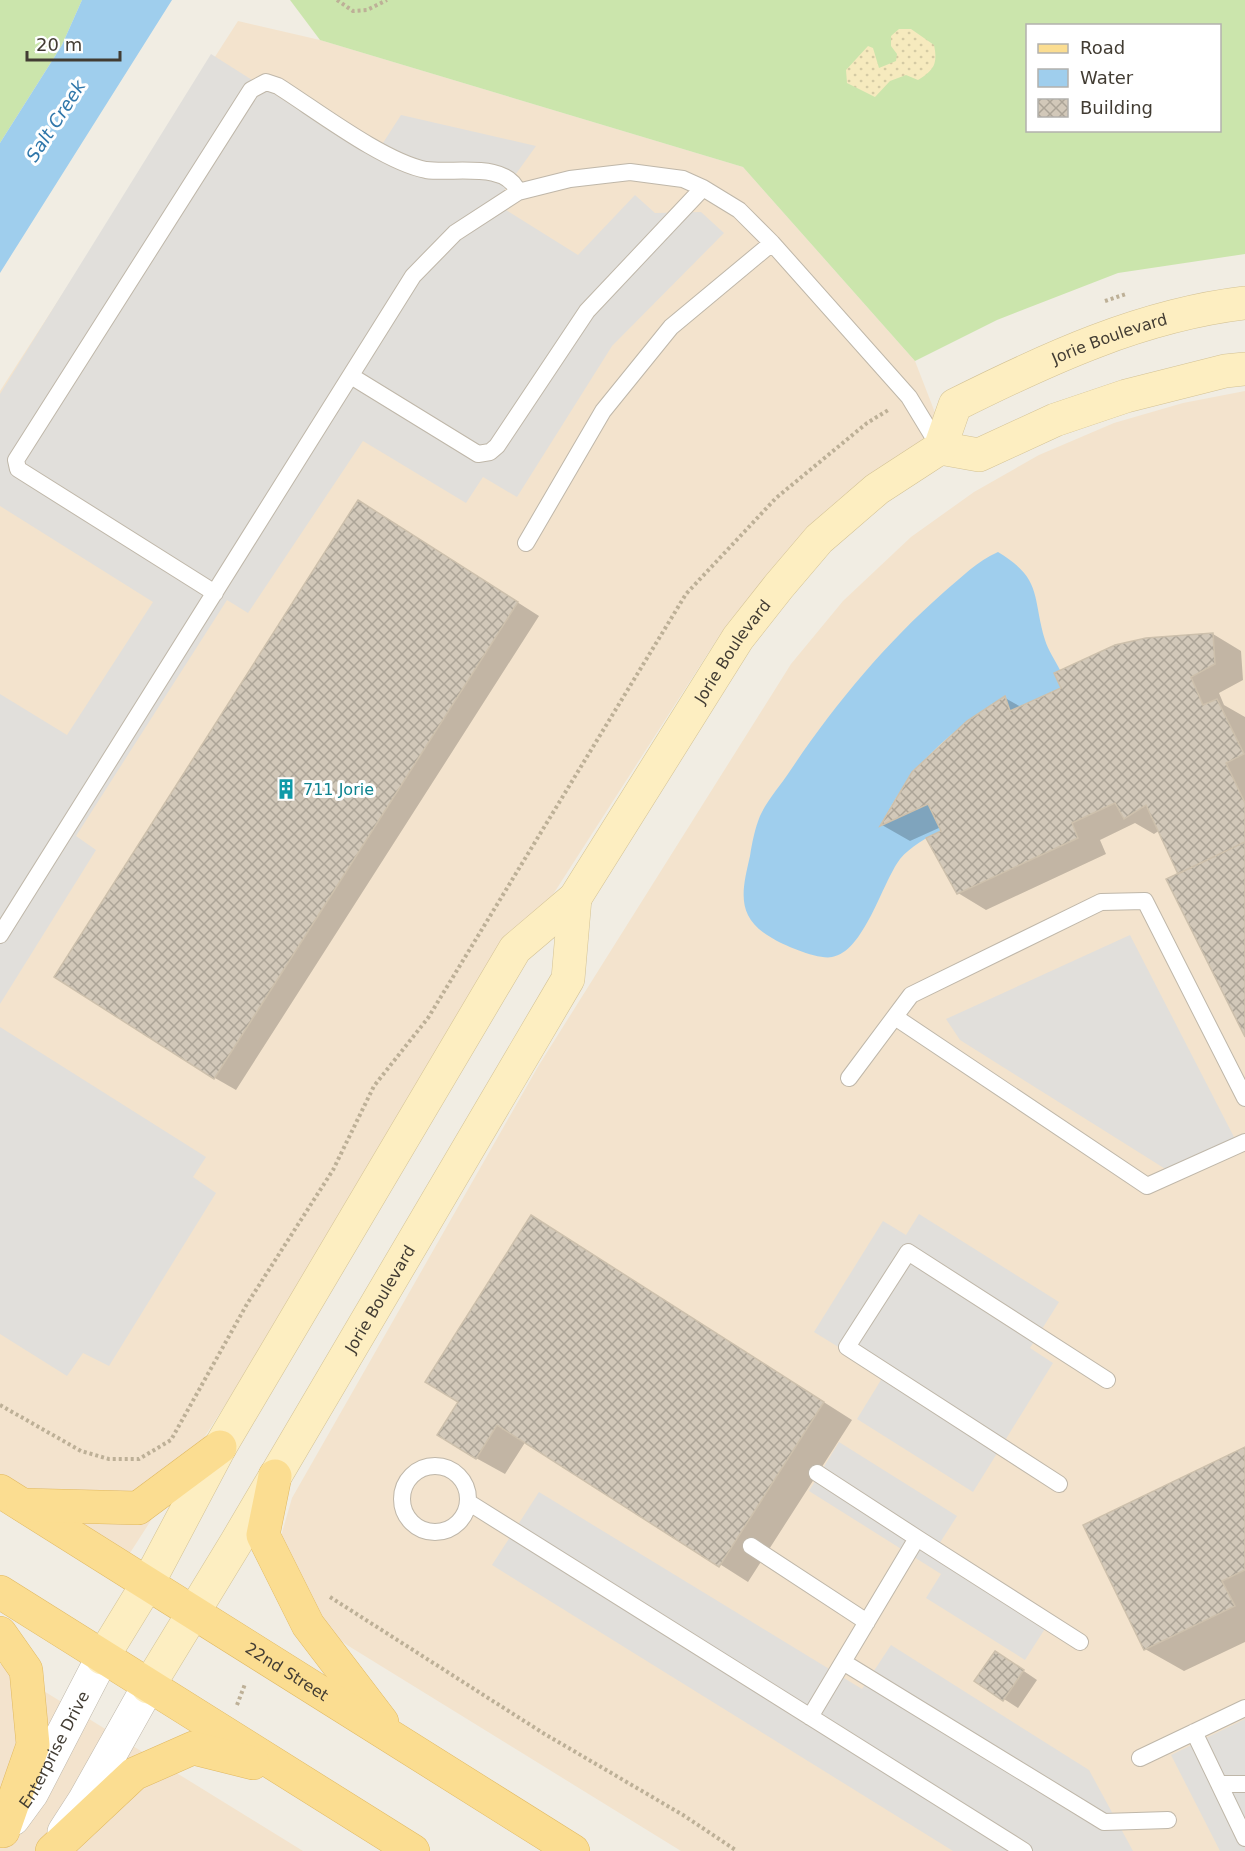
<svg xmlns="http://www.w3.org/2000/svg" width="1245" height="1851" font-family="'DejaVu Sans',sans-serif">
<style>
.commercial{fill:#f3e3cd}
.grass{fill:#cbe5ac;fill-rule:evenodd}
.sand{fill:url(#sand-dots)}
.parking{fill:#e1dfdb}
.water{fill:#9fceed}
.shadow{fill:#0003}
.building{fill:url(#building-cross-hatch);stroke:#cdc0ac;stroke-width:1.5}
.lines{fill:none;stroke-linecap:round;stroke-linejoin:round}
.service-casing{stroke:#bfb7a9;stroke-width:18}
.minor-casing{stroke:#bfb7a9;stroke-width:34}
.secondary-casing{stroke:#d3c295;stroke-width:34}
.primary-casing{stroke:#e0b962;stroke-width:34}
.path{stroke:#bdb097;stroke-width:4;stroke-dasharray:3 3;stroke-linecap:butt}
.service{stroke:#fff;stroke-width:16}
.minor{stroke:#fff;stroke-width:33}
.secondary{stroke:#fdeec1;stroke-width:33}
.primary{stroke:#fbdd91;stroke-width:33}
.labels{text-anchor:middle;stroke-width:6;stroke-linejoin:round;paint-order:stroke}
.street-label{font-size:16px;fill:#423c33;stroke:#fff}
.culture-label{font-size:16px;fill:#0d838f;stroke:#fff;text-anchor:start}
.water-label{font-size:18px;font-style:italic;fill:#3077aa;stroke:#fff}
</style>
<defs>
<pattern id="sand-dots" width="8" height="8" patternUnits="userSpaceOnUse" patternTransform="scale(1.5)"><rect width="8" height="8" fill="#f6eabe"/><path d="M2 2h.1M6 6h.1" fill="none" stroke="#d4caa4" stroke-width="1.8" stroke-linecap="round"/></pattern>
<pattern id="building-cross-hatch" width="8" height="8" patternUnits="userSpaceOnUse" patternTransform="scale(1.5)"><rect width="8" height="8" fill="#d2c8b9"/><path d="M0 0l8 8M0 8l8-8" fill="none" stroke="#aca497"/></pattern>
</defs>
<rect width="100%" height="100%" fill="#f1ede3"/>
<path class="commercial" d="M238,21l82,19 423,127 172,194 24,62 -218,210 -591,920 -130,-76v-1086z
M1245,391v1460h-564l-334,-206 -25,-19 -41,-90 11,-38 247,-433 252,-401 52,-63 68,-64 63,-45 65,-37 75,-32 69,-20z
M0,1664l303,187h-303z"/>
<path class="grass" d="M0,0h82l-20,45 -62,98z
M290,0h955v254l-127,19 -121,47 -82,41 -172,-194 -423,-127zM1028,26h192v104h-192z"/>
<path class="sand" d="M899,29h12l23,16c4,19 0,25 -16,35l-12,-5 -16,6 -15,16 -28,-14 -1,-13 22,-24 5,2 6,20 17,-7 1,-7 -6,-8v-10z"/>
<path class="parking" d="M211,54l163,103 27,-42 135,31 -41,57 83,52 57,-60 20,18 46,-1 23,21 -112,113 -95,151 -34,-20 -17,26 -103,-62 -115,172 -21,-13 -151,236 20,14 -96,154v-310l67,41 86,-133 -153,-96v-112z
M1130,935l105,204 -68,31 -207,-130 -14,-21z
M0,1027l206,130 -13,20 23,16 -107,173 -26,-13 -16,23 -67,-42z
M919,1214l140,88 -29,46 23,15 -80,129 -116,-73 27,-44 -70,-43 69,-111 23,14z
M839,1442l118,74 -23,36 114,72 -23,36 -99,-62 15,-24 -132,-83z
M539,1492l323,197 29,-44 198,125 44,81h-180l-461,-286z
M1245,1719v132h-25l-49,-96z"/>
<path class="water" d="M82,0h90l-172,273v-130l62,-98z
M998,552c45,27 34,45 47,88 3,10 10,20 15,30l-6,3 7,15 -51,23 -6,-14c-57,37 -92,66 -123,128l47,-21 13,27c-14,6 -31,16 -41,28 -18,24 -36,93 -68,98 -14,3 -49,-12 -60,-19 -37,-21 -30,-47 -22,-82 2,-13 5,-28 10,-40 7,-16 21,-31 30,-45 45,-67 94,-126 154,-179 18,-15 33,-31 54,-40z"/>
<path class="shadow" d="M380,515l159,101 -303,474 -21,-12z
M1213,634l28,17 2,29 -24,13 5,12 21,12v317l-85,-204 -6,4 -19,-11 -35,17 6,14 -120,56 -28,-17 -17,-66 -31,14 -28,-16 31,-53 55,-50 37,-24 16,9z
M560,1234l292,186 -104,162 -222,-141 -21,33 -29,-16z
M1245,1448v194l-61,29 -39,-22z
M1009,1661l28,19 -19,28 -42,-27z"/>
<path class="building" d="M358,500l160,102 -304,477 -160,-102z
M1213,633l2,31 -24,13 12,28 14,-6 27,55 -18,9 19,40v39l-67,32 -32,-69 -22,14 -9,-16 -43,20 6,15 -121,56 -31,-56 15,-7 -13,-27 -48,22 32,-54 55,-51 38,-25 5,15 51,-23 -7,-15 61,-28 31,-7z
M1245,842v195l-79,-158z
M531,1215l293,187 -105,165 -222,-142 -21,34 -39,-24 21,-33 -33,-20z
M1245,1447v123l-23,11 13,25 -91,44 -61,-125z
M995,1651l29,19 -21,31 -29,-20z"/>
<g class="lines">
<g class="service-casing">
<path id="service" d="M351,376l127,78 12,-2 7,-6 90,-135 116,-123
M526,543l77,-132 68,-84 101,-84
M215,593l-197,-124 -2,-9 235,-370 15,-8 12,4c38,24 106,76 148,84 28,4 81,-9 92,22
M0,935l413,-659 42,-43 63,-41 52,-13 60,-7 53,7 20,9 36,22 33,33 137,154 31,51
M895,1017l252,169 98,-44
M849,1078l62,-83 190,-93 44,-1 100,197
M402 1499a33 33 0 1 1 66 0a33 33 0 1 1-66 0Z
M817,1473l100,65
M1059,1484l-212,-137 61,-95 199,128
M468,1502l556,349
M751,1546l116,76
M843,1662l261,160 64,-2
M810,1717l107,-179 163,104
M1194,1732l51,106
M1140,1758l105,-50
M1219,1784h26"/>
</g>
<g class="minor-casing">
<g id="minor">
<path id="s1" d="M13,1819l19,-26 70,-135"/>
<path d="M64,1832l20,-31 64,-114"/>
</g>
</g>
<g class="secondary-casing">
<g id="secondary">
<path d="M940,448l39,7 76,-35 71,-24 99,-25 20,-2"/>
<path id="s2" d="M102,1658l46,-75 72,-136 295,-498 60,-51 163,-260 41,-52 40,-47 58,-50 63,-41 15,-43c92,-46 187,-90 290,-102"/>
<path id="s3" d="M148,1687l89,-146 331,-562 7,-81"/>
</g>
</g>
<g class="primary-casing">
<g id="primary">
<path d="M275,1476l-12,59 45,90 74,97"/>
<path id="s4" d="M0,1491l573,360"/>
<path d="M23,1505l115,3 82,-61"/>
<path d="M0,1592l413,259"/>
<path d="M0,1633l26,37 7,75 -30,86"/>
<path d="M52,1851l82,-77 59,-26 60,15"/>
</g>
</g>
<path class="path" d="M337,0l16,11 14,-1 20,-10
M1105,301l21,-7
M0,1405l81,46 28,8h30l32,-19 76,-136 86,-134 41,-84 54,-68 258,-424 90,-96 91,-75 23,-14
M330,1597l213,136 140,82 54,36
M237,1705l8,-21"/>
<use href="#service" class="service"/>
<use href="#minor" class="minor"/>
<use href="#secondary" class="secondary"/>
<use href="#primary" class="primary"/>
</g>
<defs>
<g id="building-bare" transform="scale(1.62)"><path d="M-4-6H4V6H1V3H-1V6H-4ZM-2.5-4.3h1.7v1.8h-1.7ZM.8-4.3h1.7v1.8H.8ZM-2.5-1h1.7V.8h-1.7ZM.8-1h1.7V.8H.8Z" fill="#0f9aa8" stroke="#fff" stroke-width="2.5" paint-order="stroke"/></g>
</defs>
<g fill-rule="evenodd">
<use href="#building-bare" x="286" y="789"/>
</g>
<g class="labels">
<g class="street-label">
<text dy="6" stroke="none"><textPath href="#s2" startOffset="1700">Jorie Boulevard</textPath></text>
<text dy="6" stroke="none"><textPath href="#s2" startOffset="1192">Jorie Boulevard</textPath></text>
<text dy="6" stroke="none"><textPath href="#s3" startOffset="452">Jorie Boulevard</textPath></text>
<text dy="6" stroke="none"><textPath href="#s4" startOffset="339">22nd Street</textPath></text>
<text dy="6" stroke="none"><textPath href="#s1" startOffset="81">Enterprise Drive</textPath></text>
</g>
<g class="culture-label">
<text x="303" y="795">711 Jorie</text>
</g>
<g class="water-label">
<text transform="translate(56 121) rotate(-57)" y="6">Salt Creek</text>
</g>
</g>
<rect x="1026" y="24" width="195" height="108" fill="#ffffff" stroke="#b3b1ad" stroke-width="1.5"/>
<rect x="1038" y="44" width="30" height="9" fill="#fbdd91" stroke="#b3b1ad" stroke-width="1.5"/>
<text x="1080" y="54" font-size="18" fill="#423c33">Road</text>
<rect x="1038" y="69" width="30" height="18" fill="#9fceed" stroke="#b3b1ad" stroke-width="1.5"/>
<text x="1080" y="84" font-size="18" fill="#423c33">Water</text>
<rect x="1038" y="99" width="30" height="18" fill="url(#building-cross-hatch)" stroke="#b3b1ad" stroke-width="1.5"/>
<text x="1080" y="114" font-size="18" fill="#423c33">Building</text>
<path d="M27 51v9h93v-9" fill="none" stroke="#423c33" stroke-width="3"/>
<text x="36" y="51" font-size="18" fill="#423c33" stroke="#ffffff" stroke-width="4.5" paint-order="stroke">20 m</text>
</svg>
